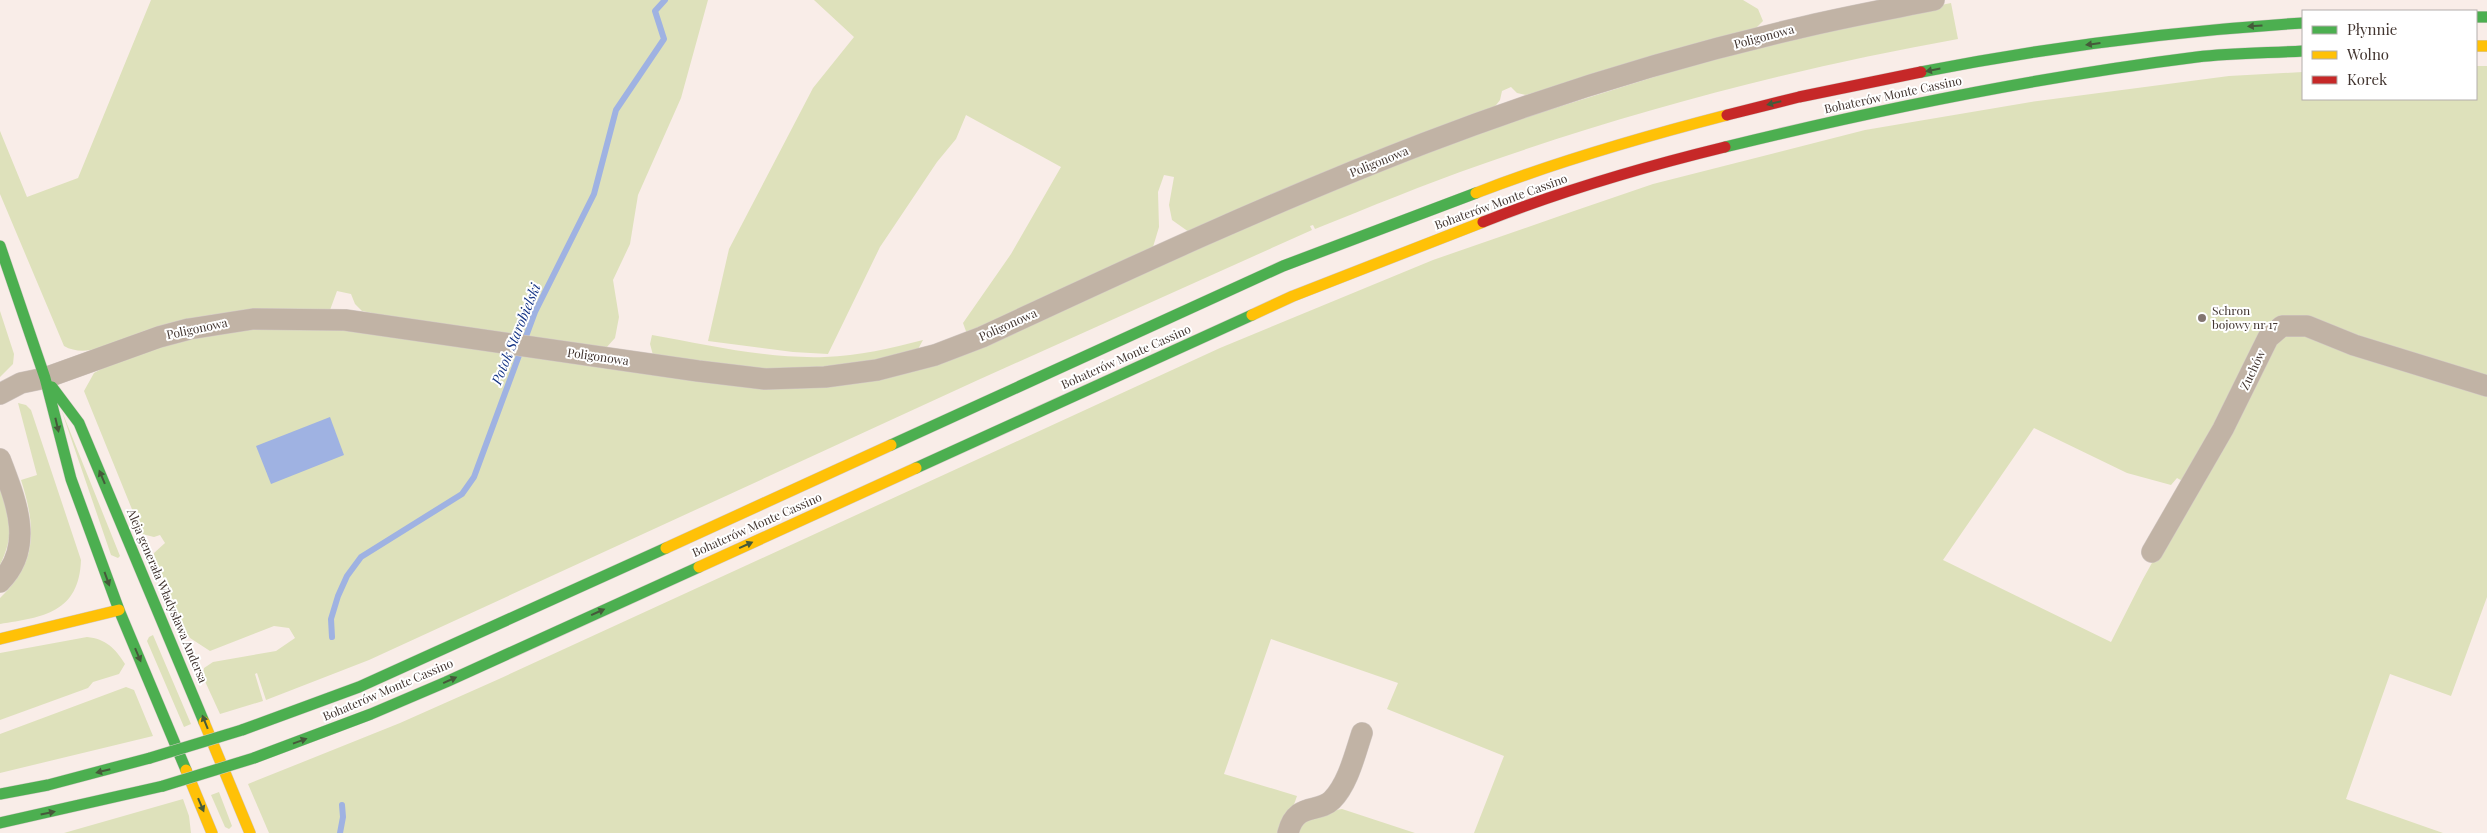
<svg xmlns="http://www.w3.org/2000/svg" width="2487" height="833" font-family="'Playfair Display',serif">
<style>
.green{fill:#dee1bb}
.water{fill:#9fb2e2}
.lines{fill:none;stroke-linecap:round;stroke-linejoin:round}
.stream{stroke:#9fb2e2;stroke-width:6}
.street-casing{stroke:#d3c9c5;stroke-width:22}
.fast-casing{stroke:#d3c9c5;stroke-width:12}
.slow-casing{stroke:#d3c9c5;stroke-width:12}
.jam-casing{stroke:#d3c9c5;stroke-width:12}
.street{stroke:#c1b3a5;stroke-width:21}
.fast{stroke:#4caf50;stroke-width:11}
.slow{stroke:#ffc107;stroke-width:11}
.jam{stroke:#c62828;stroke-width:11}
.fast-bridge-casing{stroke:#d3c9c5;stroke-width:12;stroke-linecap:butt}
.fast-bridge{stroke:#4caf50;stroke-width:11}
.oneway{fill:#455a3a}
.poi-dot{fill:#827570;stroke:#fff;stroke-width:2}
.labels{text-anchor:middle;stroke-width:4;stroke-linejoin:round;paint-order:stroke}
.street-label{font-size:12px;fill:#423530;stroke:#fff}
.poi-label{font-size:12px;fill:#423530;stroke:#fff;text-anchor:start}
.water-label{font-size:14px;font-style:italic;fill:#143485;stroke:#fff}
</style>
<rect width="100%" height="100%" fill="#f9ede8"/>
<path class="green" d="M151,0h557l-27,98 -43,97 -8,49 -17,36 6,37 -4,21 -9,10 -200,-28 -44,-9 -7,-7 -4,-10 -14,-3 -7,19c-58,-3 -131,1 -186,21 -23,8 -56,29 -80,15l-64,-152v-63l27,66 51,-19z
M814,0h929l15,9 5,12 -8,8 -229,66 -9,-2 -6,-6 -9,4 -2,9 -7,9 -304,123 -17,-12 -3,-15 5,-28 -10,-2 -6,17 1,35 -6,20 -186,87 -4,-11 48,-69 50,-87 -95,-52 -10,24 -19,23 -57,85 -52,107 -35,-2 -85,-11 21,-92 84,-161 41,-51z
M1951,3l7,36c-162,29 -322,71 -478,126 -55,19 -110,42 -165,64l-2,-4 -3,1 2,4 -334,150 -609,280 -103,40 -9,-27 -2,1 8,27 -43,13 -17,-37 1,-9 9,-6 63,-11 19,-13 -6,-10 -15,-2 -64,25 -20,-13 -6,-9 -30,-72v-4l11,-10 -5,-8 -6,2 -12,-3 -58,-143 10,-18 20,-11 70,-23 69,-12 89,1 519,53 444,-181 123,-49 89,-31 153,-48 164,-45z
M2476,66h11v316l-132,-40 -51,-20 -20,-1 -18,13 -45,92 -35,57 -9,-5 -6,7 -44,-12 -93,-45 -91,132 168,82 32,-63 107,-192 17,-39 6,-10 8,-6 10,-3 11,2 51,19 134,41v206l-36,99 -61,-22 -44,125 97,34h-969l30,-77 -117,-47 11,-26 -127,-44 -47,135 73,22 -13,37h-1015l-21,-49 152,-61 99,-44 721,-331 213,-88 141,-49 79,-27 212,-54 166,-28 198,-26 74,-4v27h173z
M0,311l14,43 -1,10 -13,13z
M652,335c56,10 115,24 173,22 34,-1 66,-9 98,-17l-6,11c-30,8 -64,15 -95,18 -56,4 -114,-6 -169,-14l-3,-11z
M18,403l8,2 5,5 50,150c-2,53 -38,57 -81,64v-26c38,-36 36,-71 21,-118l16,-5z
M61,409l59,147 -2,2 -7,-3z
M0,483c11,32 15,51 0,82z
M153,635l38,89 -7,3 -37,-86 2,-4z
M87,637c19,2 28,11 38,27l-6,10 -26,8 -5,6 -88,32v-67z
M126,687l8,3 19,46 -153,37v-39z
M219,792l13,34 -3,3 -4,-2 -14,-32z
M183,799l6,17 2,17h-127z
M1342,809l73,24h-121l13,-18z"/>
<path class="water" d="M330,417l14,38 -73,29 -15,-38z"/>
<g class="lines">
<path class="stream" d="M332,637l-1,-18 7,-23 9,-20 14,-19 101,-63 12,-17 61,-165 59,-118 22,-84 48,-71 -9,-28 10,-11
M340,833l3,-16 -1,-12"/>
<g class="street-casing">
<path id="street" d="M0,394l21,-11 24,-5 114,-41 30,-8 64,-10 92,1 353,51 67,8 60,-2 52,-7 58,-15 47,-18c146,-68 292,-136 443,-194 120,-46 248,-86 374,-115 45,-11 90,-19 135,-28
M0,459c15,40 36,87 0,123
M2152,552l71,-123 45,-91 14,-12h25l47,19 133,41
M1288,833c8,-32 30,-19 44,-33 16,-16 23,-46 30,-67"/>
</g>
<g class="fast-casing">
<path id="fast" d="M2476,17h11
M1921,72c127,-25 252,-41 382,-49
M1725,147c155,-38 313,-70 472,-90 35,-4 71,-4 106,-6
M0,246l45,132 26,101 48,131 67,160
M52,387l27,36 125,299
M891,445l392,-179 193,-73
M916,468l336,-153
M242,730l117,-43 307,-139
M254,758l117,-44 75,-32 253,-115
M0,794l48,-9 102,-27
M0,823l163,-37"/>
</g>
<g class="slow-casing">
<path id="slow" d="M2476,46h11
M1476,193c82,-32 166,-56 251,-78
M1252,315l41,-19 190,-74
M666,548l225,-103
M699,567l217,-99
M0,639l119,-29
M204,722l46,111
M186,770l26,63"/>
</g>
<g class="jam-casing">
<path id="jam" d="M1727,115l72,-18 122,-25
M1483,222c78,-31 160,-55 242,-75"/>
</g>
<use href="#street" class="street"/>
<use href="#fast" class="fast"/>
<use href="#slow" class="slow"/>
<use href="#jam" class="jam"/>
<g class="fast-bridge-casing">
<path id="fast-bridge" d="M150,758l92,-28
M163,786l91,-28"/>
</g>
<use href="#fast-bridge" class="fast-bridge"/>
</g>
<defs><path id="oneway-solid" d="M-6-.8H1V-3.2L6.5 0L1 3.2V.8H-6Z" transform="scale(1.25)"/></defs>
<g class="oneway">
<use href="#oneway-solid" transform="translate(2255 26) rotate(176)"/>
<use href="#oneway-solid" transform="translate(2093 44) rotate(173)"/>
<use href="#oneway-solid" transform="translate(1933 70) rotate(169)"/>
<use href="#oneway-solid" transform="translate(1774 103) rotate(166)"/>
<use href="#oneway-solid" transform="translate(57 425) rotate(77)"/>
<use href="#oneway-solid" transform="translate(102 477) rotate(-113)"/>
<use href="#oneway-solid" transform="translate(746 545) rotate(-24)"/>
<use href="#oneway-solid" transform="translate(107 579) rotate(70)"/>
<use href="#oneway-solid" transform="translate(598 612) rotate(-24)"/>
<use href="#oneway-solid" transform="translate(138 655) rotate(67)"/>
<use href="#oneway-solid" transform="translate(450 680) rotate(-24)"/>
<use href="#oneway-solid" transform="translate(205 722) rotate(-112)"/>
<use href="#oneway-solid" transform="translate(300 741) rotate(-20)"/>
<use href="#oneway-solid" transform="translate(103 771) rotate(166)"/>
<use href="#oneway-solid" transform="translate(201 805) rotate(67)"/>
<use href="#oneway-solid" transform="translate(48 813) rotate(-12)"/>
</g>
<circle class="poi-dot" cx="2202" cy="318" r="5"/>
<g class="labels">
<g class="street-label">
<text transform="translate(1764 37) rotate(-15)" y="4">Poligonowa</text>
<text transform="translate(1893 95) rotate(-12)" y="4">Bohaterów Monte Cassino</text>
<text transform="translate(1379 162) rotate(-22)" y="4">Poligonowa</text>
<text transform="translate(1501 202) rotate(-20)" y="4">Bohaterów Monte Cassino</text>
<text transform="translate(1008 325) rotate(-24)" y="4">Poligonowa</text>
<text transform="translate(197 329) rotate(-12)" y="4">Poligonowa</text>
<text transform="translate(598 357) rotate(8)" y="4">Poligonowa</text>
<text transform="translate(1126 357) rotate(-24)" y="4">Bohaterów Monte Cassino</text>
<text transform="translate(2253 370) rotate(-65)" y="4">Zuchów</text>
<text transform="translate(757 525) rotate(-24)" y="4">Bohaterów Monte Cassino</text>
<text transform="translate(167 596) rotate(67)" y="4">Aleja generała Władysława Andersa</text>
<text transform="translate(388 690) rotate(-23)" y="4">Bohaterów Monte Cassino</text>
</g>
<g class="poi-label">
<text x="2212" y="315">Schron<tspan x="2212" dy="14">bojowy nr 17</tspan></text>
</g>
<g class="water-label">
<text transform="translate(516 334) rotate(-68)" y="5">Potok Starobielski</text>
</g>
</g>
<rect x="2302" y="10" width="175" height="90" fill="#ffffff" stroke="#b3aeac"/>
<rect x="2312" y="26" width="25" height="8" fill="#4caf50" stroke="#b3aeac"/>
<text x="2347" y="35" font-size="15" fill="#423530">Płynnie</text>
<rect x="2312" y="51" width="25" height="8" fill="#ffc107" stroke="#b3aeac"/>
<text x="2347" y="60" font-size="15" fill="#423530">Wolno</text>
<rect x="2312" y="76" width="25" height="8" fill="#c62828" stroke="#b3aeac"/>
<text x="2347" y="85" font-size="15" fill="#423530">Korek</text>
</svg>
